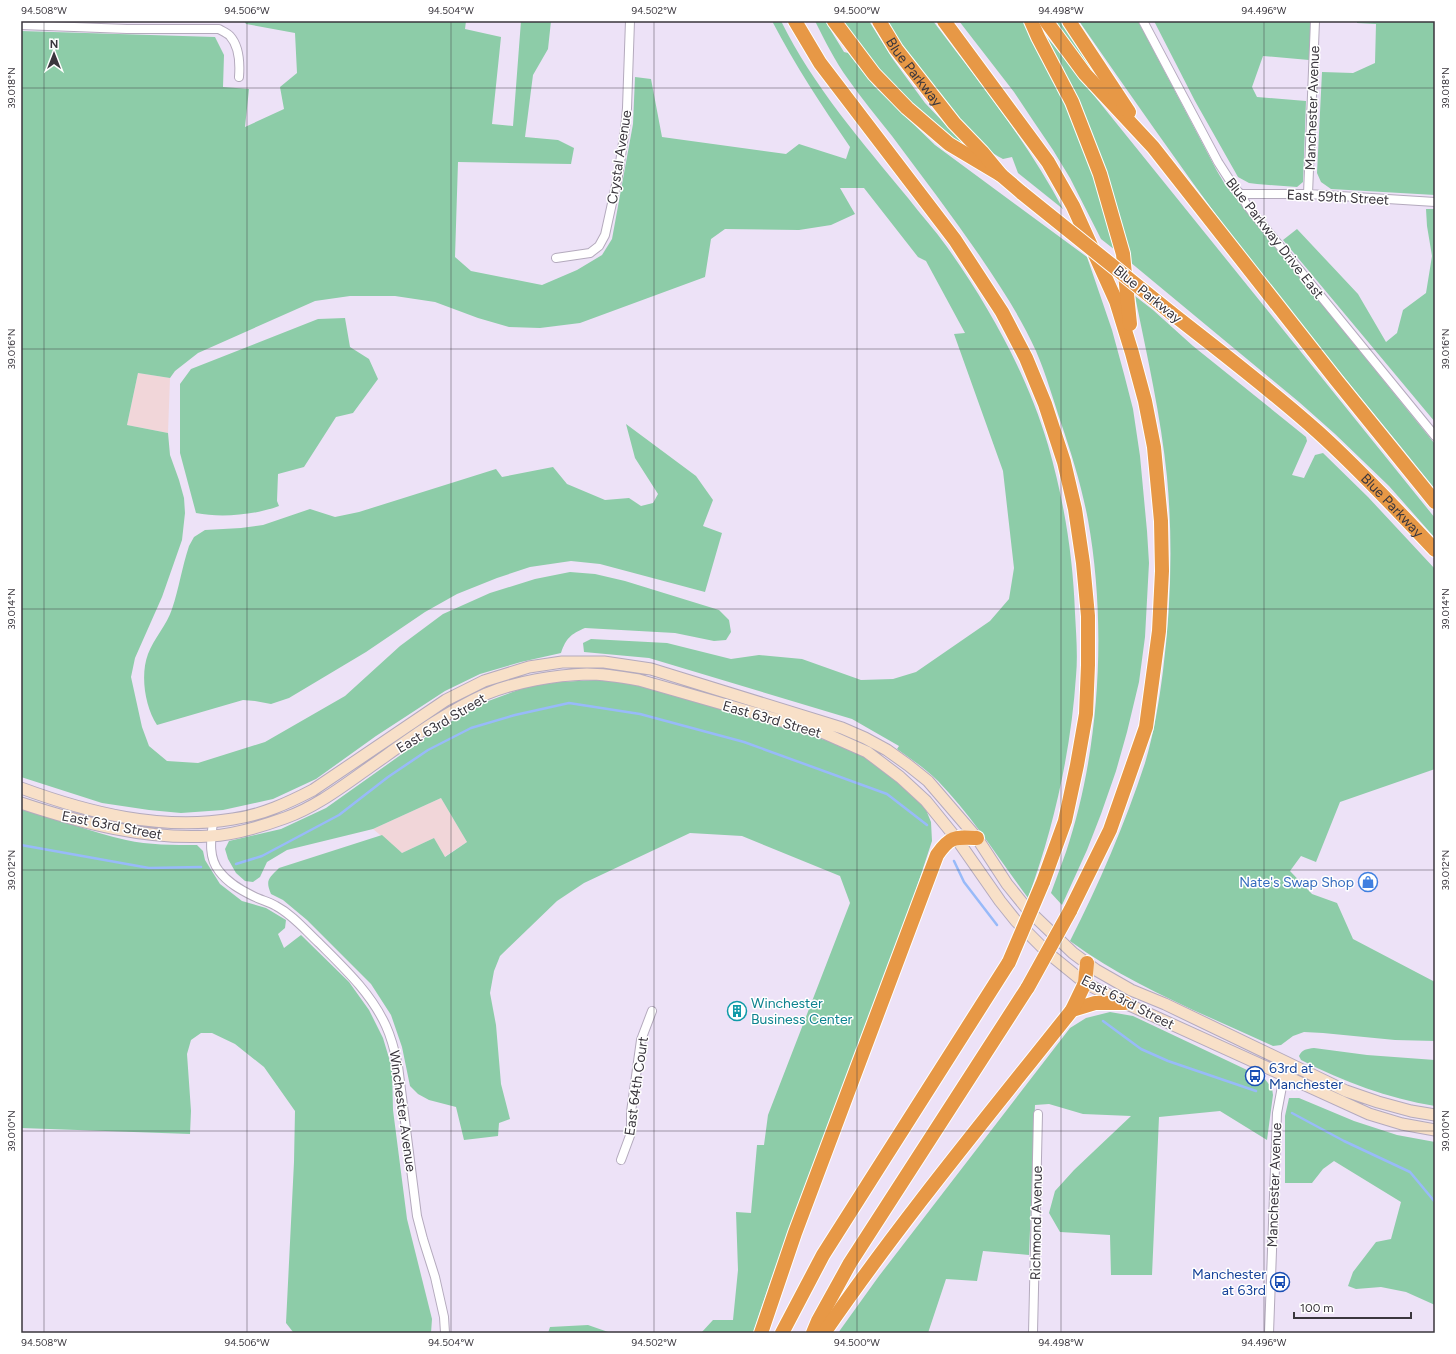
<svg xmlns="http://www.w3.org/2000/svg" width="1456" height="1354" font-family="Figtree,sans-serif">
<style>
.industrial{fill:#f1d6d9}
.green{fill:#8dcca8}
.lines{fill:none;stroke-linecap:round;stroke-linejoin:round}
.stream{stroke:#98baf9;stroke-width:2.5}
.street-casing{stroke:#b4aabd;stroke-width:10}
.secondary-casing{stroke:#b4aabd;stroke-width:13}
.highway-casing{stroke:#fff;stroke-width:16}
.street{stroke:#fff;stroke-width:8}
.secondary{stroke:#f8e0c8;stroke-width:11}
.highway{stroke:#e79846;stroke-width:14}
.highway-bridge-casing{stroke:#fff;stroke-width:16;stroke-linecap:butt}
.highway-bridge{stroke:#e79846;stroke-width:14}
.ticks{fill:none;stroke:#3a363d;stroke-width:1;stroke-opacity:0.45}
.labels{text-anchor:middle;stroke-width:3;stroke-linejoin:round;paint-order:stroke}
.street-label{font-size:14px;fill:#3a363d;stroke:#fff}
.shop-label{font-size:14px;fill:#366cbe;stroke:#fff;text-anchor:end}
.culture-label{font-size:14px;fill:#0d838f;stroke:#fff;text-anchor:start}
.transit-label{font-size:14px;fill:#164399;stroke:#fff;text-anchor:start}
.neatline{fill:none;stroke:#3a363d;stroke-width:1.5}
.ticks-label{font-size:10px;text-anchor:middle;fill:#3a363d}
</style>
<rect width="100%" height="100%" fill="#ede2f7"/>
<path class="industrial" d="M138,373l32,5 -2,55 -41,-8z
M441,798l26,44 -23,15 -10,-19 -32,15 -29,-24z"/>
<path class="green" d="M244,21h222l-1,8 36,8 -9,87 21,2 8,-105h30l-3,28 -15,26 -8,62 33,3 16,8 -3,16 -113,-2 -3,95 16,14 71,14 35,-15 25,-15 10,-16 21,-115 2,-47 16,2 11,58 124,17 13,-10 47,15 4,-12c-28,-41 -55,-82 -78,-126h9c32,65 81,121 127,177 13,17 27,32 39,49 42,59 81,129 101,198 16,55 25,111 27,168 1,20 3,42 1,63 -5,75 -22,151 -48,222 -29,-39 -56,-82 -90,-117 -12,-12 -27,-22 -41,-32l2,-3 -47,-27 -203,-61 -65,-6 -1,-9 8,-4 76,4 64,16 28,-4 43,4 59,21 32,-1 23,-7 74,-51 19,-22 5,-31 -11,-97 -49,-137 11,-1 -39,-72 -8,-4 -54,-69h-24l15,26 -24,11 -32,5 -74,-1 -14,10 -6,38 -125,46 -40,5 -31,-1 -31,-9 -43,-16 -40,-6h-45l-35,5 -117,52 -23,18 -5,7 -32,-5 -11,52 41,8 2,22 9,25 5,18 1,15 -3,27 -20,57 -27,61 -4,19 11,50 7,19 18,15 31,2 67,-21 80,-46 55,-50 43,-32 47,-21 45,-14 35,-7 25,2 30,7 94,29 10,10 2,12 -5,8 -12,1 -39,-8 -90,-5c-14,6 -19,10 -24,25l-40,9 -41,12 -35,17 -69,45 -60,43 -43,20 -50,11 -42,3 -32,-3 -47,-7 -81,-26v-746l194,6 9,18 -1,32 26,2 -4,38 39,-18 -4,-22 17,-14 -2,-40 -49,-9z
M815,21h10l19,31 4,1 26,33 61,59 152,112 25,73 12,44 9,35 7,47 7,75 2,32 -4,74 -6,45 -12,50 -11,39 -15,43 -14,36 -25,55 -11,-12c5,-14 10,-27 15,-41 34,-101 41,-227 22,-332 -6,-32 -16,-65 -27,-97 -8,-24 -15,-49 -25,-72 -10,-22 -22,-43 -35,-63 -33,-52 -72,-102 -109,-152 -15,-19 -30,-37 -44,-57 -13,-18 -23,-38 -33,-58z
M843,21h26l23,37 33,45 44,46 -1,2 -39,-31 -51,-51z
M885,21h48c46,61 94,120 130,188l-45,-36 -6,-16 -9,2c-13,-6 -22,-17 -32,-27 -33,-34 -59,-72 -86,-111z
M959,21h65c20,37 41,75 56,115 14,38 24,76 35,114l-14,-11 -31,-61 -17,-28 -19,-28 -20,-30z
M1052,21h9l63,88 -34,-39z
M1079,21h59l79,150 9,15 209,258v45c-68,-85 -139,-168 -204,-254 -52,-70 -102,-142 -152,-214z
M1154,21h157l-2,39 -46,-4 -11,31 5,10 49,4 -3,81 -6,5 -40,-3 -8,-1 -11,-6 -43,-76z
M1357,21h78v174l-104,-6 -10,-7 -4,-9 5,-101 31,1 22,-10 1,-39 -19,-1z
M1046,36l389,482v20l-46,-52 -54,-52 -36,-32 -169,-140 -85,-225z
M1426,209h9v213l-152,-182 14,-11 61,65 28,48 11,-9 6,-23 23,-17 6,-37 -5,-30z
M1135,296l18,14 40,36 113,91 1,4 -15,34 12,3 11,-23 8,-2 45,44 67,72v200l-95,33 -24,60 -15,-6 -11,15 22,23 25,9 16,36 82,43v59l-40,-1 -72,-7 -19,-1 -11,4 -12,9 -8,1c-69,-32 -142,-60 -203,-105 29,-57 55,-117 75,-178 9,-30 14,-61 18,-92 8,-64 10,-129 4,-194 -6,-61 -20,-121 -32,-181z
M345,318l5,29 19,12 9,20 -25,34 -17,4 -32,50 -26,7 -1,27 2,5c-24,9 -58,12 -83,7l-16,-60v-69l11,-15 127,-50z
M626,424l70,52 17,24 -10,26 19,7 -17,59 -105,-28 -29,-3 -41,6 -33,11 -40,16 -32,18 -59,40 -77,46 -18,6 -16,-3 -12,-1 -86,25c-12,-18 -17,-50 -9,-71 6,-16 19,-29 24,-45 7,-21 10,-42 17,-63l5,-9 11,-7 36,-2 22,-3 47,-16 25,8 24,-5 137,-43 6,8 51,-10 14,17 38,16 24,-2 12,8 12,-3 5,-9 -23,-36z
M595,680l29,2 99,27 115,35 30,14 29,22 27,25 7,17 1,19 -27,82 -136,362 -16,48h-52l12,-13h20l5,-50 -2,-58 15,1 6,-68h7l4,-30 82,-212 -10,-27 -98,-40 -52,-3 -106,50 -27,18 -57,55 -6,15 -4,22 6,32 5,59 9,35 -11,4 -1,13 -34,4 -8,-33 -27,-7 -11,-6 -8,-8 -8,-39 -11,-32 -20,-31 -64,-64 -24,-20 -12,-6c-6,-14 -2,-16 8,-26l103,-33 20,18 32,-15 11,19 22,-15 -26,-44 -68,31 -86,21 -20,12 -7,15 -7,5 -8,-1 -9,-8 -8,-14 -3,-10 4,-8 52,-12 45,-21 107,-76 50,-29 43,-16 33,-5z
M21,808c35,10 69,24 105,32 23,5 47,5 71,5l6,6 2,9 15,24 22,17 24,7 20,12 -1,8 -7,6 6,14 17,-13 48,47 20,28 14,28 9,30 1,42 14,109 25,100 -1,14h-134l-4,-1 -7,-9 8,-161 1,-51 -31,-44 -29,-23 -23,-11h-11l-10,7 -4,14 4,57 -1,23 -169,-6z
M1110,1012l23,4 131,62 8,10 1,7 -6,45 -47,-29 -61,6 -7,158h-41l-1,-40 -50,-3 -11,-19 6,-22 19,-21 57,-54 -48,-2 -34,-10 -14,1 -6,150 -46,-4 -6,30 -31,-2 -18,54h-90l41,-57 191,-248 16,-10z
M1314,1048l53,7 68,5v46c-48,-8 -91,-24 -134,-46l-2,-4c3,-7 8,-7 15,-8z
M1289,1098h10l55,23 43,14 38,7v163l-29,-13 -25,-5 -25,2 -8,-3 5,-14 23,-30 15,-3 10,-37 -67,-41 -11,8 -11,14h-27v-67z
M588,1325l23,8h-63l2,-6z"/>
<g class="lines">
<path class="stream" d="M21,845l128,23 52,-1
M954,861l10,21 33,43
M236,864l26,-8 77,-41 49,-38 40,-27 43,-22 44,-13 54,-12 71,11 104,28 143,52 40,31
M1103,1021l38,28 27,12 88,30
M1292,1113l52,28 66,31 25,30"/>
<g class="street-casing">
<path id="street" d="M1143,21l75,141 18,28 5,4 5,10 11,14 178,218
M21,25l106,4h92c3,2 8,4 11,7 9,10 10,28 9,41
M1241,194h67l127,8
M1308,194l7,-173
M556,258l34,-5 9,-7 6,-11 13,-59 7,-47 2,-21 3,-87
M213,822c-2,17 -5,35 6,49 9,12 22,19 34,25 8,4 16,6 23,10 17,9 29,24 43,37 25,25 52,50 67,83 6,13 9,26 12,40l19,150 6,23 12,38 9,40 1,16
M621,1160l10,-27v-21l10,-72 11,-29
M1033,1333l5,-219
M1269,1333l8,-220 7,-37 5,-12"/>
</g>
<g class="secondary-casing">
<path id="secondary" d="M21,788c68,25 140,43 212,31 29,-4 55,-16 80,-29l133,-90 38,-19 45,-14 33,-5h42l47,7 191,59 23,10 22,12 21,15 20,16 49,57 30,46 21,26 45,43 23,17 35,20 34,14 181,87 32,11 33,9 24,4
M21,803c60,20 126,37 189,33 23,-1 53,-10 75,-18 31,-11 58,-32 85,-51 37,-26 74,-54 116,-73 29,-12 69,-19 101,-20 17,0 35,3 52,6l185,53 43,19 33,25 26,24 30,37 44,63 16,20 32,32 37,30 40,20 244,111 33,10 33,6"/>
</g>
<g class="highway-casing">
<g id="highway">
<path d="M795,21l25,42 135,177 47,72 24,46 19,46 19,58 11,47 8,54 5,53v49l-2,49 -9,51 -12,56 -22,61"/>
<path d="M834,21l40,53 33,34 42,36 52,31"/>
<path id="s1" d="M879,21l17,28 58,74 28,29 19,23 21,18"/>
<path d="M944,21l104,141 25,44 43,95 16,52 13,48 9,46 7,74 1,50 -3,60 -13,96 -36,103 -40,81"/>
<path d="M1031,21l7,16 34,65 28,72 23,80 7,70"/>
<path d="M1046,21l39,53 68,73 184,234 98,121"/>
<path d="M1069,21l60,91"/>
<path id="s2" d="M1170,312c50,39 101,78 148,120 41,37 79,78 117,118"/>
<path d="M1072,1010l23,-7h30"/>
<path d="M761,1333l34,-100 142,-378c13,-19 18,-18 40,-17"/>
<path d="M782,1333l41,-78 186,-293"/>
<path d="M813,1333l5,-12 32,-58 178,-276"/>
<path d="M824,1333c77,-112 164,-217 248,-323l13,-27 2,-20"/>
</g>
</g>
<use href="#street" class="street"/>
<use href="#secondary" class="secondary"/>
<use href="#highway" class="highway"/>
<g class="highway-bridge-casing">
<path id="highway-bridge" d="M1022,193l148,119
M1009,962l34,-80
M1028,987l42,-76"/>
</g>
<use href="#highway-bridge" class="highway-bridge"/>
</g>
<path class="ticks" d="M44,21v1312M247,21v1312M451,21v1312M654,21v1312M857,21v1312M1061,21v1312M1264,21v1312M21,88h1414M21,349h1414M21,609h1414M21,870h1414M21,1131h1414"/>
<defs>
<g id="shop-ring" transform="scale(1)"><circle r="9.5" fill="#fff" stroke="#3f7fe0" stroke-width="1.5"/><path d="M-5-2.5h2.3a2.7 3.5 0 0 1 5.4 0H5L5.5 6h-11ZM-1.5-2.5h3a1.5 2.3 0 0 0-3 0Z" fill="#3f7fe0"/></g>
<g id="building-ring" transform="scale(1)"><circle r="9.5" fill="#fff" stroke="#0f9aa8" stroke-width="1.5"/><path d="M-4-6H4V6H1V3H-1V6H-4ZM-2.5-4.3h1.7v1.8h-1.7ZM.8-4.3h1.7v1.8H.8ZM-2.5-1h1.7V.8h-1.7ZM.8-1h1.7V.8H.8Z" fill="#0f9aa8"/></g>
<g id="bus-ring" transform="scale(1)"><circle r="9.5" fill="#fff" stroke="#1a4fb4" stroke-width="1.5"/><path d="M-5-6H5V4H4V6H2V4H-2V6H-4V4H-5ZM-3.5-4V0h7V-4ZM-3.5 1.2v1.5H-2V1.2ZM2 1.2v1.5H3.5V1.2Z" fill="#1a4fb4"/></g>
</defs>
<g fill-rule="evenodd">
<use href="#shop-ring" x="1368" y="882"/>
<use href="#building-ring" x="737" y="1011"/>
<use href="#bus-ring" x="1255" y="1076"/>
<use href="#bus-ring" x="1280" y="1282"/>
</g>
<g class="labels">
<g class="street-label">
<text dy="5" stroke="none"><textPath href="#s1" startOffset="62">Blue Parkway</textPath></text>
<text transform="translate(1312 108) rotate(-88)" y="5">Manchester Avenue</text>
<text transform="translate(619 157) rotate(-81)" y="5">Crystal Avenue</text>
<text transform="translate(1338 197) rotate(3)" y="5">East 59th Street</text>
<text transform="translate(1275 238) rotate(52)" y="5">Blue Parkway Drive East</text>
<text transform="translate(1148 294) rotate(39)" y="5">Blue Parkway</text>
<text dy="5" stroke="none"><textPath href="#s2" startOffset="295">Blue Parkway</textPath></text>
<text transform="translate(772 719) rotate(16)" y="5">East 63rd Street</text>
<text transform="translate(441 723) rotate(-31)" y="5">East 63rd Street</text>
<text transform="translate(112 825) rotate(11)" y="5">East 63rd Street</text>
<text transform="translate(1128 1002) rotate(27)" y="5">East 63rd Street</text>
<text transform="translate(636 1086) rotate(-82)" y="5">East 64th Court</text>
<text transform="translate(403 1111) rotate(82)" y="5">Winchester Avenue</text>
<text transform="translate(1274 1185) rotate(-88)" y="5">Manchester Avenue</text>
<text transform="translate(1036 1223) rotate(-89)" y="5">Richmond Avenue</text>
</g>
<g class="shop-label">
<text x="1354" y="887">Nate's Swap Shop</text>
</g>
<g class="culture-label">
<text x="751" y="1008">Winchester<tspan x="751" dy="16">Business Center</tspan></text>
</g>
<g class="transit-label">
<text x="1269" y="1073">63rd at<tspan x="1269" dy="16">Manchester</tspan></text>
<text x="1266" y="1279" text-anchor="end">Manchester<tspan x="1266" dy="16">at 63rd</tspan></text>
</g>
</g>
<rect width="1456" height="1354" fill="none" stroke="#ffffff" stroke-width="44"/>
<g transform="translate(54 54)" stroke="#ffffff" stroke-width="3" paint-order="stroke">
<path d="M0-3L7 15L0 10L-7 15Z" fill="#3a363d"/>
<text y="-6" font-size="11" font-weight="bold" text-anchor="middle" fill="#3a363d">N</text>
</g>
<path d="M1294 1312v6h117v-6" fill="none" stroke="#3a363d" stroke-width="2"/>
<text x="1300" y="1312" font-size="12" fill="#3a363d" stroke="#ffffff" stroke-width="3" paint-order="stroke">100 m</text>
<rect x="22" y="22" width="1412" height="1310" class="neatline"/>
<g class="ticks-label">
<text x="44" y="14">94.508°W</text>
<text x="247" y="14">94.506°W</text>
<text x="451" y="14">94.504°W</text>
<text x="654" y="14">94.502°W</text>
<text x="857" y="14">94.500°W</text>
<text x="1061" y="14">94.498°W</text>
<text x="1264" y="14">94.496°W</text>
<text transform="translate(11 88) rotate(-90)" y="4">39.018°N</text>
<text transform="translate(1445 88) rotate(-90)" y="4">39.018°N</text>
<text transform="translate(11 349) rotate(-90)" y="4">39.016°N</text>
<text transform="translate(1445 349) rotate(-90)" y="4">39.016°N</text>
<text transform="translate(11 609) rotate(-90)" y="4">39.014°N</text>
<text transform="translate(1445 609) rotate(-90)" y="4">39.014°N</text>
<text transform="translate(11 870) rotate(-90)" y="4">39.012°N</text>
<text transform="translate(1445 870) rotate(-90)" y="4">39.012°N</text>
<text transform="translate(11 1131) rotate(-90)" y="4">39.010°N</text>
<text transform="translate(1445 1131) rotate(-90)" y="4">39.010°N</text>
<text x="44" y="1346">94.508°W</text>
<text x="247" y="1346">94.506°W</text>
<text x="451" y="1346">94.504°W</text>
<text x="654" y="1346">94.502°W</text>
<text x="857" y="1346">94.500°W</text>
<text x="1061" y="1346">94.498°W</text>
<text x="1264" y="1346">94.496°W</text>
</g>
</svg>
